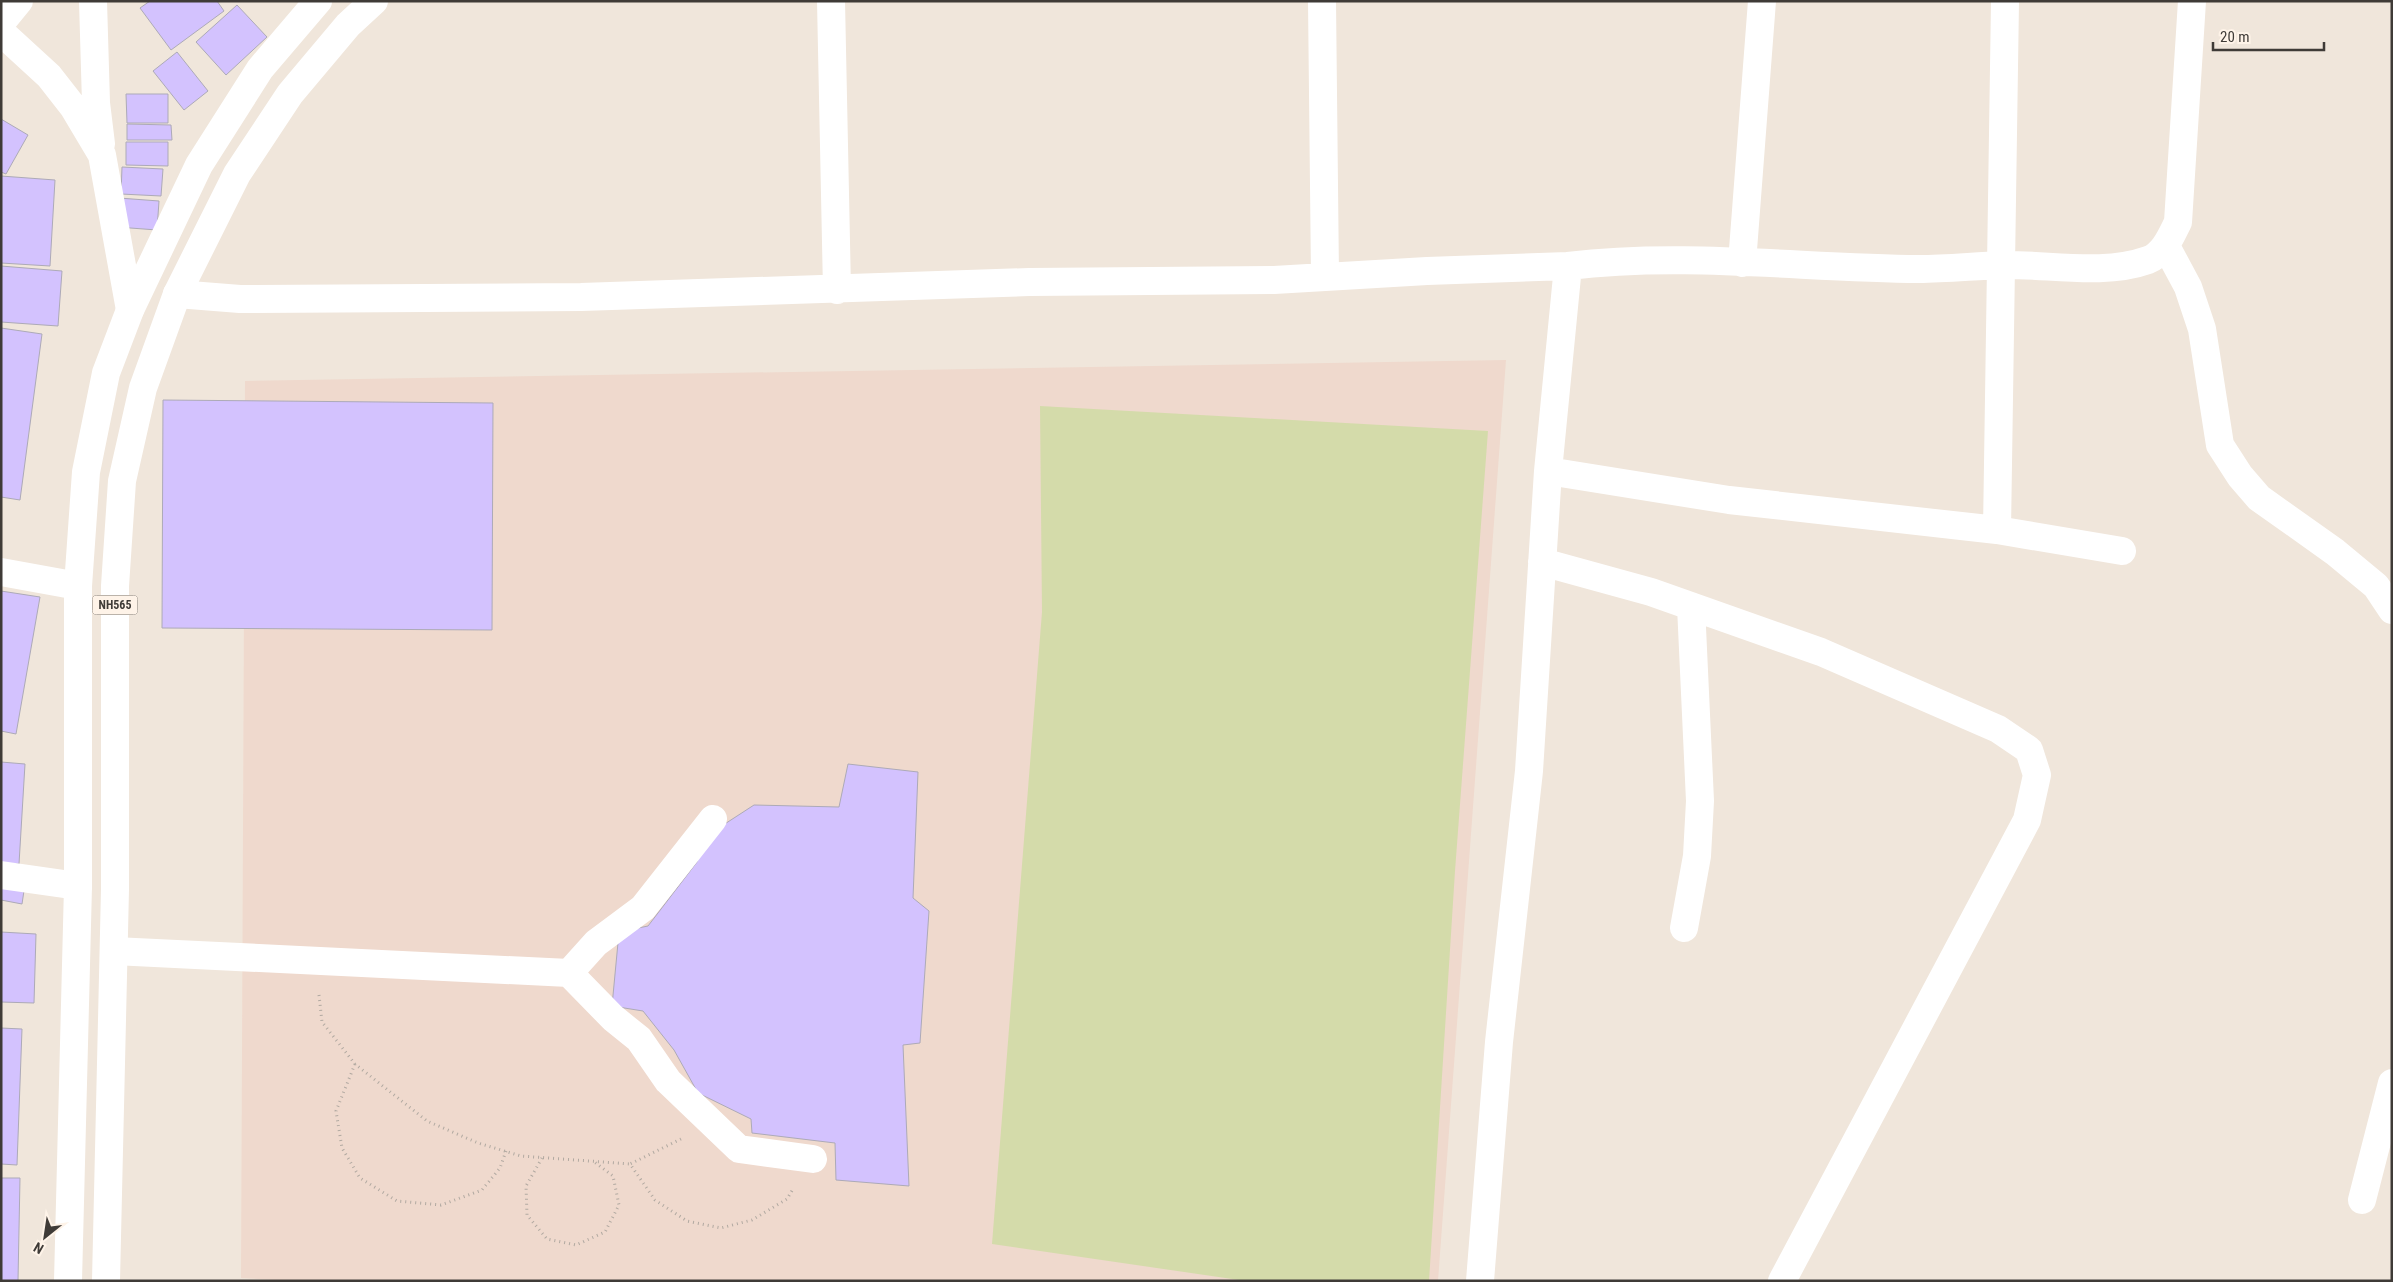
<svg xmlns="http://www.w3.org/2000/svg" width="2393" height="1282" font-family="'Roboto Condensed',sans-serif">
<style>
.education{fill:#efd9cd}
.green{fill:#d4dbaa}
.building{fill:#d3c2fe;stroke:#adaab7}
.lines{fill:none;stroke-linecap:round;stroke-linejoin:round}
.path{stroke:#b1a9a1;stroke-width:3;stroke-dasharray:1 4;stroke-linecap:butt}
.minor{stroke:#fff;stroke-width:28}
.highway{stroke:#fff;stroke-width:28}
.labels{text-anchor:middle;stroke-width:4.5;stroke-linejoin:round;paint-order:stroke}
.shield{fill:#fef3e8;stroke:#78726c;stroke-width:1}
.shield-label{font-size:12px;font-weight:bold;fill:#3f3b37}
</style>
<rect width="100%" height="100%" fill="#f0e6db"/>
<path class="education" d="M1506,360l-68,921h-1145l-52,-3 4,-897z"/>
<path class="green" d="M1040,406l448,25 -33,440 -26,410h-183l-254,-37 50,-632z"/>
<path class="building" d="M150,1h67l7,10 -53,39 -31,-42z
M237,5l30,32 -41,38 -30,-33z
M177,52l31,39 -24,19 -31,-39z
M126,94h42v29h-41z
M1,119l27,16 -22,39 -5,-2z
M127,124l44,1 1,15h-45z
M126,142h42v24l-42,-1z
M122,167l41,2 -2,27 -40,-2z
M1,176l54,4 -5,86 -49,-3z
M119,198l40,3 -2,29 -40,-3z
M1,266l61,5 -4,55 -57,-4z
M1,328l41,6 -22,166 -19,-3z
M163,400l330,3 -1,227 -330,-2z
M1,591l39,6 -24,137 -15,-3z
M1,762l24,2 -6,100 -18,-1z
M848,764l70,8 -5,126 16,13 -9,132 -17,2 6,141 -73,-6 -1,-37 -83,-10 -1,-14 -53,-26 -24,-43 -31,-39 -31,-5 7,-74 29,-6 49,-64v-20l57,-37 85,2z
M1,879l24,5 -3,20 -21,-4z
M1,932l35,2 -2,69 -33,-1z
M1,1028l21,1 -5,136 -16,-1z
M1,1178h19l-2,103h-17z"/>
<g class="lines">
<path class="path" d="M319,995l3,27 33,42 72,57 51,22 43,13 109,8
M355,1064l-19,47 6,37 18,30 37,23 44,4 41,-15 18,-22 6,-17
M681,1139l-51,25 25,36 32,21 34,7 31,-8 35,-21 6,-10
M542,1158l-16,28 1,29 20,24 29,6 29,-13 14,-27 -6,-29 -20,-15"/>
<path class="minor" d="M93,1l3,102 5,41
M831,1l6,289
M1322,1l3,276
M1,23l18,-22
M1,32l48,44 25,32 28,47 28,155
M2166,246l22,41 14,42 18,116 20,31 19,22 76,54 41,34 16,24
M1742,263l20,-262
M1568,266c116,-14 234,2 351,3 27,0 55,-3 83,-4 47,-1 101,11 146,-5 16,-6 23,-24 30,-38l14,-221
M177,294l63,5 341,-2 448,-15 245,-2 153,-9 141,-5 -20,205 -19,300 -30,271 -19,239
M1548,471l181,29 268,30 125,21
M1997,530l8,-529
M1542,562l109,30 170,60 177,77 31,21 8,25 -10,45 -245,461
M1,572l77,14
M1,875l77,11
M1684,928l13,-72 3,-55 -9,-195
M114,951l455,22 44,45 26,21 29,42 71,68 74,10
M569,973l27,-30 47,-35 70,-89
M2362,1200l30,-117"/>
<path class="highway" d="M68,1281l10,-395v-300l8,-114 20,-99 24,-63 69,-145 61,-96 58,-68
M106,1281l9,-392v-303l7,-105 21,-93 34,-94 60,-120 53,-80 58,-69 26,-24"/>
</g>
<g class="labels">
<rect class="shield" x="92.5" y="595.5" width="45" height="19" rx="4"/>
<g class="shield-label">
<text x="115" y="609">NH565</text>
</g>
</g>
<rect width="2393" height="1282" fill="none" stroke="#3f3b37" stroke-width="5"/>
<g transform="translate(45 1237) rotate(210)" stroke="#fef3e8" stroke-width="4" paint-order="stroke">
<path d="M0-4L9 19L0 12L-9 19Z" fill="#3f3b37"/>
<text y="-8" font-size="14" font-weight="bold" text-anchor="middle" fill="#3f3b37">N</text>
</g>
<path d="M2213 42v8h111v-8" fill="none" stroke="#3f3b37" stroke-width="2.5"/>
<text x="2220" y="42" font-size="15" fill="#3f3b37" stroke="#fef3e8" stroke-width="4" paint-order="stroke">20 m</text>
</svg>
